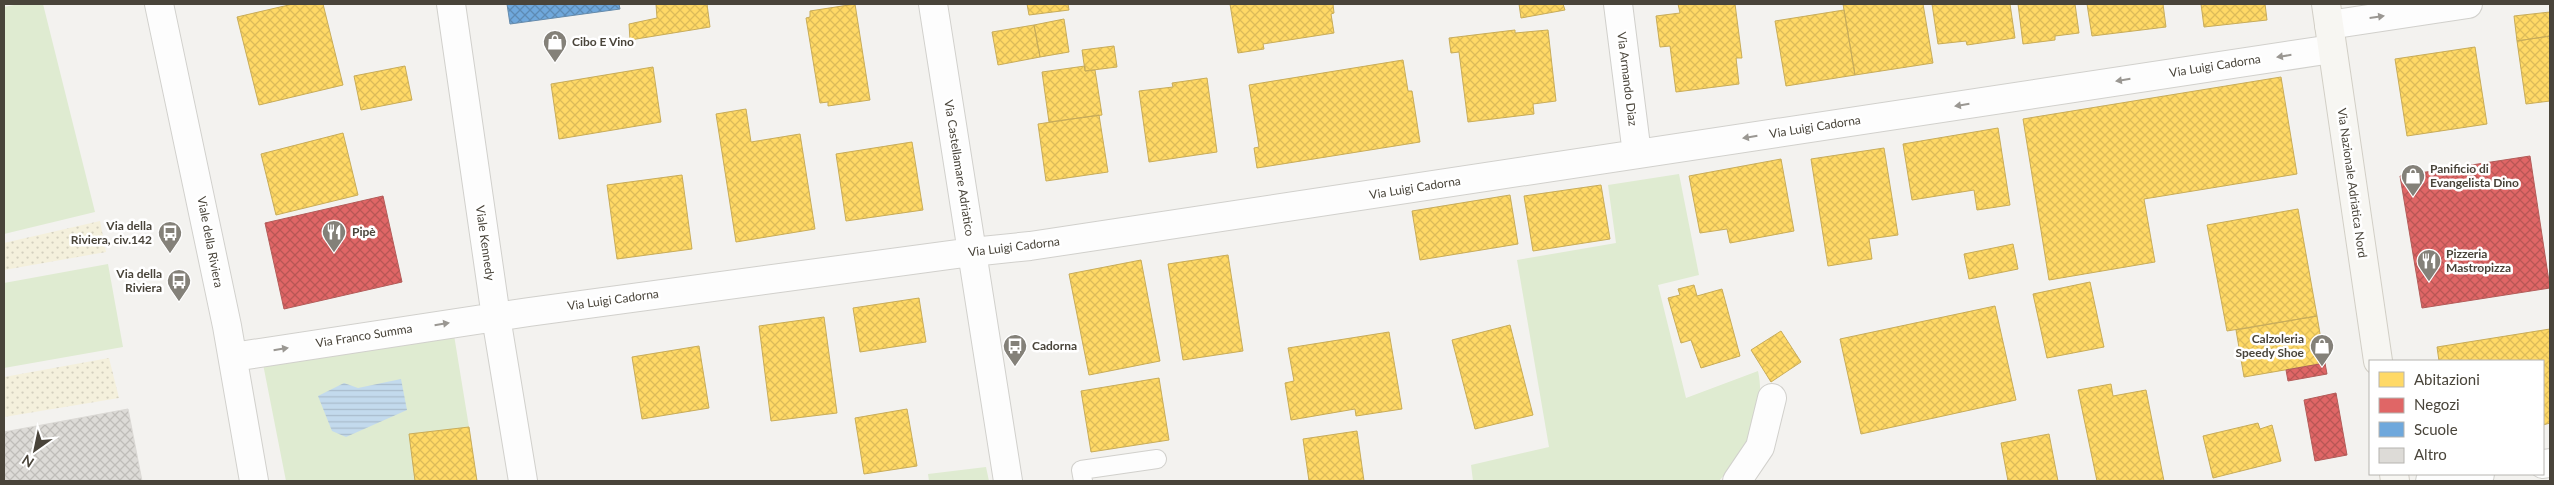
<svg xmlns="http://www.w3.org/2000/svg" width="2554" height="485" font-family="Lato,sans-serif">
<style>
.green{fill:#dfebd1}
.sand{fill:url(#sand-dots)}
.water{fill:url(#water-rules)}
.homes{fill:url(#homes-cross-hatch);stroke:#c8ac59}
.shops{fill:url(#shops-cross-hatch);stroke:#b35c59}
.schools{fill:url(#schools-cross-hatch);stroke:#648aab}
.building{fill:url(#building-cross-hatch);stroke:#dbd9d5}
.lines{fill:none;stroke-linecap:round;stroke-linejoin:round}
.service-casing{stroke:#d1d0cc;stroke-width:20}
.minor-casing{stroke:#d1d0cc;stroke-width:30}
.tertiary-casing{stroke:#d1d0cc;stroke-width:30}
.secondary-casing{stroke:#d2cfc6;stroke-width:30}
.service{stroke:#fdfdfd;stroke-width:18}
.minor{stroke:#fdfdfd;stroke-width:28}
.tertiary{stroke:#fdfdfd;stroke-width:28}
.secondary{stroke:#f7f6f2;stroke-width:28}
.oneway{fill:#9a9792}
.labels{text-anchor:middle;stroke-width:5;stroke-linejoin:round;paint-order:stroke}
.poi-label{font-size:12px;font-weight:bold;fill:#49443a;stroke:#fff;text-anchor:start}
.street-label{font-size:12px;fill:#49443a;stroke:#fff}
</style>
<defs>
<pattern id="sand-dots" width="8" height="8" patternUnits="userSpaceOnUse" patternTransform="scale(1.25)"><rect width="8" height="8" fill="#f4f0dc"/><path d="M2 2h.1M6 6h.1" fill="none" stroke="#d3cfbe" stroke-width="1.8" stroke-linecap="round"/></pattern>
<pattern id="water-rules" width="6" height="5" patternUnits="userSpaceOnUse" patternTransform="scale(1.25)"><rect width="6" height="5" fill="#c3daed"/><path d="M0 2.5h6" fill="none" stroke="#a9bccc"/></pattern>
<pattern id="homes-cross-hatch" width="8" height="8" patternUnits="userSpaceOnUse" patternTransform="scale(1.25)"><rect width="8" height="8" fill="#ffd966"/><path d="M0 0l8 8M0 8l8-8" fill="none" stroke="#dcbb59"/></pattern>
<pattern id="shops-cross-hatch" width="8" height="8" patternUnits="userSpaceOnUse" patternTransform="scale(1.25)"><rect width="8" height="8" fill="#e06666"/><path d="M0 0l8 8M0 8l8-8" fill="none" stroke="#b85655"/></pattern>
<pattern id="schools-cross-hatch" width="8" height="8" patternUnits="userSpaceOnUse" patternTransform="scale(1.25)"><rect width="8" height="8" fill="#6fa8dc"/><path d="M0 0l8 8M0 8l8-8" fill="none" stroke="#5d8ab3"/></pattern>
<pattern id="building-cross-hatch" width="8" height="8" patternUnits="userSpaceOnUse" patternTransform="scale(1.25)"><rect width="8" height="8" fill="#dddbd7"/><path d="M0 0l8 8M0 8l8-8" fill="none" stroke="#bfbdb9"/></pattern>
</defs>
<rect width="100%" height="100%" fill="#f3f2ef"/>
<path class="green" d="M19,4h24l52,208 -91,22v-227z
M1679,174l20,101 -41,10 28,113 72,-27c9,42 -11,80 -39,110h-246l-2,-16 78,-18 -32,-187 99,-17 -8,-58z
M108,264l15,83 -119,21v-85z
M454,335l15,92 -60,7 6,47h-129l-23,-117z
M986,467l3,14h-60l-1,-7z"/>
<path class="sand" d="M100,221l6,31 -102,18v-27z
M109,358l10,40 -115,19v-40z"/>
<path class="water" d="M401,379l6,31 -61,27 -14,-6 -14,-35 26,-13 14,5z"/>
<path class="homes" d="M293,4h30l20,81 -84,20 -22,-88z
M656,4h51l3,23 -80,13 -1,-16 28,-6z
M855,4l15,96 -42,6v-4l-8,1 -14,-85 4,-1v-6z
M1027,4h41l1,6 -40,5z
M1230,4h103l1,9 -3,1 3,19 -71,11 1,5 -26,4z
M1519,4h44l2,6 -44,8z
M1678,4h57l7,54h-6l3,26 -63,8 -6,-46 -10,1 -4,-31 24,-3z
M1843,4h80l10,59 -78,12z
M1932,4h78l5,34 -48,7 -1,-4 -28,3z
M2018,4h57l4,29 -24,3v4l-32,4z
M2087,4h76l3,23 -74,9z
M2201,4h64l2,16 -63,7z
M1844,10l11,65 -69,11 -11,-65z
M2550,12v24l-33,5 -3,-25z
M1064,19l5,33 -29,5 -6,-32z
M1034,25l6,32 -42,8 -6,-33z
M1515,30v3l33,-3 8,71 -23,3 1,10 -66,8 -9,-70 -8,1 -2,-15z
M2550,36v65l-24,3 -9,-63z
M1114,46l3,21 -32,4 -3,-21z
M2475,47l12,77 -80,12 -12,-77z
M1403,60l5,31h4l8,51 -163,26 -3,-20 5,-1 -10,-62z
M405,66l7,34 -51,10 -7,-34z
M1085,66v5l10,-1 7,45 -53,7 -7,-50z
M653,67l8,55 -102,17 -8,-55z
M2281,77l16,97 -153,25 11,63 -106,18 -26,-161z
M1207,78l10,74 -68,10 -10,-71 34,-4 -1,-4z
M746,109l5,33 49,-8 15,95 -79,13 -20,-128z
M1099,115l9,57 -62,9 -8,-57z
M1998,128l12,77 -33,5 -3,-20 -62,10 -9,-56z
M343,133l15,62 -82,20 -15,-61z
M912,142l11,68 -77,11 -10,-67z
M1884,148l14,87 -29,4 3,20 -44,7 -17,-107z
M1781,159l13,72 -64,12 -3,-14 -27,4 -11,-57z
M682,175l10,74 -75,10 -10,-74z
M1601,185l9,54 -77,12 -9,-55z
M1510,195l8,49 -98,16 -8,-49z
M2298,209l19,107 -90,15 -20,-106z
M2013,244l5,25 -49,10 -5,-25z
M1228,255l15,96 -60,9 -15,-96z
M1141,260l19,101 -71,14 -20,-101z
M2090,282l14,65 -57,11 -14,-64z
M1694,285l3,11 25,-7 18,67 -39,12 -10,-28 -10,3 -13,-45 12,-3 -2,-6z
M919,298l7,44 -66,10 -7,-44z
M1995,306l21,94 -155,34 -21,-95z
M2317,316l8,47 -81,14 -8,-47z
M824,317l13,96 -66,8 -12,-95z
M1510,325l23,90 -58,14 -23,-89z
M2550,329v94l-7,2v-64h-104l-2,-14z
M1781,331l20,31 -30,20 -20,-32z
M1389,332l13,77 -46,7 -1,-7 -64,11 -6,-37 9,-2 -6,-33z
M699,346l10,62 -67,11 -10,-62z
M1159,378l10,62 -78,12 -10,-61z
M2111,384l2,12 33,-6 18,91h-67l-19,-91z
M907,409l10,57 -53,8 -9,-56z
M2258,423l2,6 12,-4 9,36 -68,17 -10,-42z
M469,427l8,54h-62l-6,-47z
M1357,431l7,50h-55l-6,-42z
M2049,434l9,47h-50l-7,-38z"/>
<path class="shops" d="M2530,156l20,132 -128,20 -22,-132z
M383,196l19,86 -118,27 -19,-86z
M2325,363l2,11 -39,7 -2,-11z
M2336,393l11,62 -32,6 -11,-61z"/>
<path class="schools" d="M507,4h112l1,5 -110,15z"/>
<path class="building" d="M128,409l14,72h-138v-49z"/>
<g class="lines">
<g class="service-casing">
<path id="service" d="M1083,481l-2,-11 76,-11"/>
</g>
<g class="minor-casing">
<path id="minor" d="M451,4l45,313 27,164
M933,4l75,477
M1618,4l19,150
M2329,25l139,-21
M233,357l296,-45 443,-60 58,-6 1302,-197
M2543,464l7,-1
M1737,481l23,-34 12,-49
M2430,481l50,-7"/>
</g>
<g class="tertiary-casing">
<path id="tertiary" d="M159,4l68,322 27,155"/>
</g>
<g class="secondary-casing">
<path id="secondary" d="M2326,4l52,357
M2394,474l1,7"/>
</g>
<use href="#service" class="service"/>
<use href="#minor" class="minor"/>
<use href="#tertiary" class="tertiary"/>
<use href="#secondary" class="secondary"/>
</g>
<defs><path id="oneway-solid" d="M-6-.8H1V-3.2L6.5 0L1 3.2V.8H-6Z" transform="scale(1.25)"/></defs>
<g class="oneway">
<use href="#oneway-solid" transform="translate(2377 17) rotate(-8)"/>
<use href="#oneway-solid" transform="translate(2284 56) rotate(171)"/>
<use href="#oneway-solid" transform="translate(2123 80) rotate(171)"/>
<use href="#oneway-solid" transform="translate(1962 105) rotate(171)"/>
<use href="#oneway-solid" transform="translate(1750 137) rotate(171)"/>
<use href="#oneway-solid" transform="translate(442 324) rotate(-9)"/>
<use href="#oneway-solid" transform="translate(281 349) rotate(-9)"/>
</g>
<defs>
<g id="shop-pin" transform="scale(1.25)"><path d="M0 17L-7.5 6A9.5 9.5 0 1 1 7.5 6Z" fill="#848179" stroke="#fff"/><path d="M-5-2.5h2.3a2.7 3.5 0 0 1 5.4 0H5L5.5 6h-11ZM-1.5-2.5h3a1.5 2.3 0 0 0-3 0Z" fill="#fff"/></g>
<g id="restaurant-pin" transform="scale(1.25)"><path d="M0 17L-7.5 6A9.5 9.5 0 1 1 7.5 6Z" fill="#848179" stroke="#fff"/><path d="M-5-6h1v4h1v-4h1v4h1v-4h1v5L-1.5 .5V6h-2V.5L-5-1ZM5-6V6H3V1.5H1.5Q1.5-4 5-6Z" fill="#fff"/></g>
<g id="bus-pin" transform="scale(1.25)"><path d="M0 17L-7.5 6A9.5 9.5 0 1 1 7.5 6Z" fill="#848179" stroke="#fff"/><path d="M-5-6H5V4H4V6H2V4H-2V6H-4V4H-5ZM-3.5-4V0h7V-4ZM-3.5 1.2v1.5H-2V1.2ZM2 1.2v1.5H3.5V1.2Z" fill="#fff"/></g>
</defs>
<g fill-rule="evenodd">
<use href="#shop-pin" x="555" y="42"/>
<use href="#shop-pin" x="2413" y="176"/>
<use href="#restaurant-pin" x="334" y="232"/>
<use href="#bus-pin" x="170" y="233"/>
<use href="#restaurant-pin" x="2429" y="261"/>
<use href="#bus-pin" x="179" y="281"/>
<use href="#bus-pin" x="1015" y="346"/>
<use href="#shop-pin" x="2322" y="346"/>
</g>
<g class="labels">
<g class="poi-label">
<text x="572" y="46">Cibo E Vino</text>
<text x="2430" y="173">Panificio di<tspan x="2430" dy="14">Evangelista Dino</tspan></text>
<text x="152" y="230" text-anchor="end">Via della<tspan x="152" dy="14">Riviera, civ.142</tspan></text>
<text x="352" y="236">Pipè</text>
<text x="2446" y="258">Pizzeria<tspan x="2446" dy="14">Mastropizza</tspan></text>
<text x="162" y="278" text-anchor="end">Via della<tspan x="162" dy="14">Riviera</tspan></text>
<text x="2304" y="343" text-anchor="end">Calzoleria<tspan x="2304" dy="14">Speedy Shoe</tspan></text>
<text x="1032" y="350">Cadorna</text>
</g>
<g class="street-label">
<text transform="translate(2215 66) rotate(-9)" y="4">Via Luigi Cadorna</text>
<text transform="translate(1627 79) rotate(83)" y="4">Via Armando Diaz</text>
<text transform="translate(1815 127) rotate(-9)" y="4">Via Luigi Cadorna</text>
<text transform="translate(959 168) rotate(81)" y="4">Via Castellamare Adriatico</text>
<text transform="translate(2352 183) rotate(82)" y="4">Via Nazionale Adriatica Nord</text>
<text transform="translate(1415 188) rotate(-9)" y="4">Via Luigi Cadorna</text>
<text transform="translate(210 242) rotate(79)" y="4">Viale della Riviera</text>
<text transform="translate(485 243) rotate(82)" y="4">Viale Kennedy</text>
<text transform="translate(1014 247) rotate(-7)" y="4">Via Luigi Cadorna</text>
<text transform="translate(613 300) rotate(-8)" y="4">Via Luigi Cadorna</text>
<text transform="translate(364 336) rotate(-9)" y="4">Via Franco Summa</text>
</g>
</g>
<rect width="2554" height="485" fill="none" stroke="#49443a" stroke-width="10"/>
<rect x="2369" y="360" width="175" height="115" fill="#ffffff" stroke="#b6b4b0"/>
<rect x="2379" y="372" width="25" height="15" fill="#ffd966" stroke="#b6b4b0"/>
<text x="2414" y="385" font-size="15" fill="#49443a">Abitazioni</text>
<rect x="2379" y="398" width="25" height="15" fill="#e06666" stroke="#b6b4b0"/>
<text x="2414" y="410" font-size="15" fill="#49443a">Negozi</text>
<rect x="2379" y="422" width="25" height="15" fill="#6fa8dc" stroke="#b6b4b0"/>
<text x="2414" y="435" font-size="15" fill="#49443a">Scuole</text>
<rect x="2379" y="448" width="25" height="15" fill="#dddbd7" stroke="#b6b4b0"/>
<text x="2414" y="460" font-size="15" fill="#49443a">Altro</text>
<g transform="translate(35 450) rotate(213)" stroke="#ffffff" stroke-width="4" paint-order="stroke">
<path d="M0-4L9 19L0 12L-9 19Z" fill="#49443a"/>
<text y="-8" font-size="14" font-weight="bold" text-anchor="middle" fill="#49443a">N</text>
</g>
</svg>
